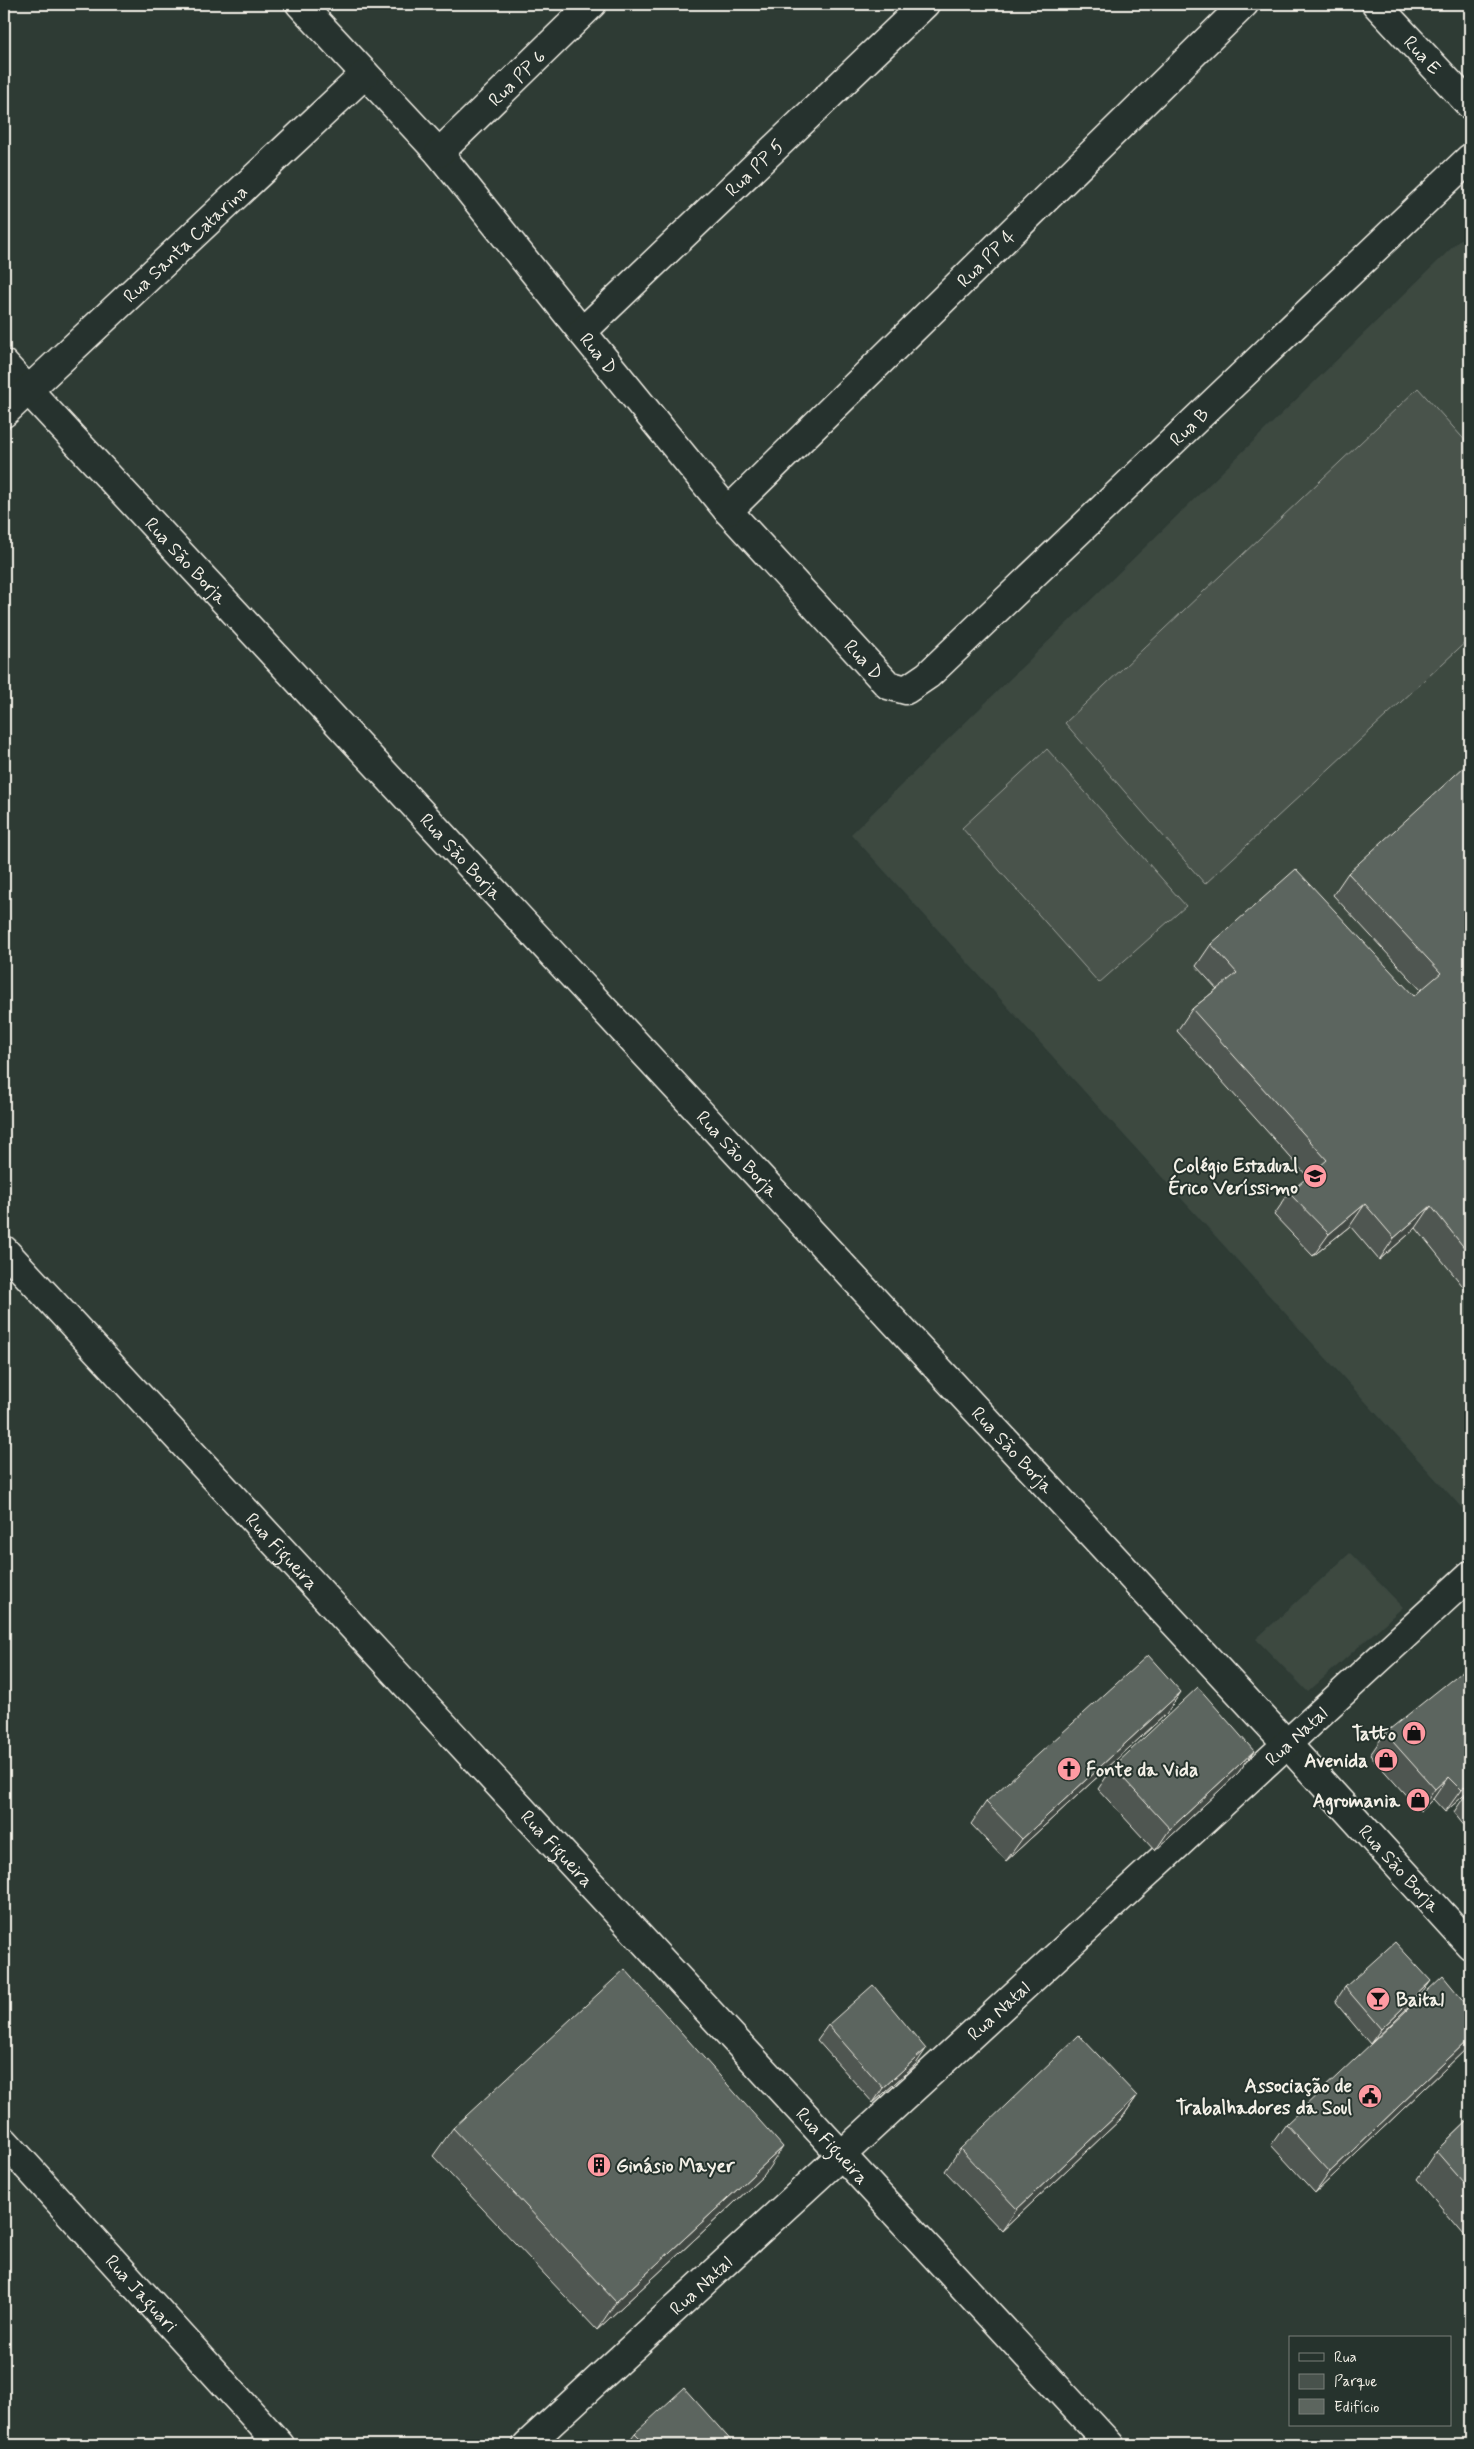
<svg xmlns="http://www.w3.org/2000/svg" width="1474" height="2449" font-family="Mynerve,sans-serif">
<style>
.built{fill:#3c4841}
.green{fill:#48524c;stroke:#9ea29a}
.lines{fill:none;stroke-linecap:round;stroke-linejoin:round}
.minor-casing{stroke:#f4f1e8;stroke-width:31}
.minor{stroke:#26332d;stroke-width:28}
.wall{fill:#4f5751;stroke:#f4f1e8}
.shaded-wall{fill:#404742;stroke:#f4f1e8}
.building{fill:#5c655e;stroke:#f4f1e8}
.labels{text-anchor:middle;stroke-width:4;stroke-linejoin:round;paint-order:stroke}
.street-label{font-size:19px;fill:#f4f1e8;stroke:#26332d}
.poi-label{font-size:19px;font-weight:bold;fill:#f4f1e8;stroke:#26332d;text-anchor:end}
</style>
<rect width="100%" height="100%" fill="#2e3b34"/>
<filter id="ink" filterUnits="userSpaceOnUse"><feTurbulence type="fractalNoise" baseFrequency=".02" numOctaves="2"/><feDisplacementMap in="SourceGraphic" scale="10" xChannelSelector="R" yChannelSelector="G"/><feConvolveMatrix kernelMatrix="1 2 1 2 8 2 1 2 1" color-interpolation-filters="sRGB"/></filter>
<g filter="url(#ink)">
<path class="built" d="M1470,230v1287l-619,-683z
M1350,1553l53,54 -95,85 -52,-53z"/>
<path class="green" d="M1418,388l52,58v192l-265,246 -140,-161z
M1047,749l139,157 -87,77 -137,-155z"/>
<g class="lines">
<g class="minor-casing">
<g id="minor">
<path id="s1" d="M300,4l139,149 143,179 146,179 160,174 18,5 22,-15 542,-517"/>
<path id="s2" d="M1376,4l94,101"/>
<path id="s3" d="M439,153l153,-149"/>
<path id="s4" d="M582,332l343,-328"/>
<path id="s5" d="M4,364l1283,1380 183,201"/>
<path id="s6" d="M4,413l361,-339"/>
<path id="s7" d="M728,511l516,-507"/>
<path id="s8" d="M4,1250l1106,1195"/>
<path id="s9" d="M4,2141l276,304"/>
<path id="s10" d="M527,2445l943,-870"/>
</g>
</g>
<use href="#minor" class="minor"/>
</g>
<path class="wall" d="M1470,771v524l-54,-67 -37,32 -29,-34 -37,30 -39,-41 15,-22 19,-16 -131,-146 15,-22 25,-20 -21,-23 15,-22 203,52 7,-6 -88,-95 15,-22z
M1166,1714l-160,147 -35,-37 15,-22z
M1385,1733l85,57 -25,22 -12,-13 -13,12 -50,-56z
M1254,1751l-16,22 -83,78 -57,-62 15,-22z
M1470,1792v40l-16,-20 10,-15z
M1345,1987l75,9 -50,48 -35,-42z
M828,2025l88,39 -43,39 -56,-63z
M1468,2047l-153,146 -44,-48 15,-21z
M1137,2096l-15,22 -120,113 -57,-60 15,-22z
M1470,2118v123l-53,-62 19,-28z
M453,2128l311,47 -167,155 -164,-174z
M635,2433l100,12h-109z"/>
<path class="shaded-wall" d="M1365,1204l-15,22 -37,30 16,-22z
M1431,1206l-15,22 -37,32 15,-22z
M1181,1692l-15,22 -160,147 16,-22z
M1254,1751l-16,22 -83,78 15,-22z
M1448,1777l-15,22 -13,12 15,-22z
M1470,1782v8l-25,22 16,-22z
M1431,1981l-11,15 -50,48 11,-15z
M1470,2038v7l-2,2 -153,146 15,-21z
M926,2049l-10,15 -43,39 10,-15z
M1137,2096l-15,22 -120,113 15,-22z
M783,2147l-19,28 -167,155 19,-28z"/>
<path class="building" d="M1465,766l5,5v484l-39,-49 -37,32 -29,-34 -36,30 -40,-41 38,-33 -135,-151 45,-36 -26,-29 85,-75 118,127 27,-23 -93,-100z
M1148,1655l33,37 -159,147 -36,-37z
M1470,1665v117l-9,8 -13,-13 -13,12 -50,-56z
M1198,1687l56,64 -84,78 -57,-62z
M1470,1792v12l-6,-7z
M1395,1942l36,39 -50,48 -36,-42z
M625,1969l158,178 -167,155 -163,-174z
M1443,1976l27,33v29l-140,134 -44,-48z
M873,1985l53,64 -43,39 -55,-63z
M1079,2035l58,61 -120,113 -57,-60z
M1470,2118v72l-34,-39z
M684,2388l51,57h-88l-12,-12z"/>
</g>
<defs>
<g id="school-disc" transform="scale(1.25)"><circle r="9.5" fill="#ff9aa2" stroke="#26332d"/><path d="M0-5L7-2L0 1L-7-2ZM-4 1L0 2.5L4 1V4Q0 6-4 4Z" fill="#111"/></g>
<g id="shop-disc" transform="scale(1.25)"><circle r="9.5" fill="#ff9aa2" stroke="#26332d"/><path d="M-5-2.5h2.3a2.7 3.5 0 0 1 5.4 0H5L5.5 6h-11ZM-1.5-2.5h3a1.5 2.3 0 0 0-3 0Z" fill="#111"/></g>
<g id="church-disc" transform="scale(1.25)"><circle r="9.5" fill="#ff9aa2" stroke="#26332d"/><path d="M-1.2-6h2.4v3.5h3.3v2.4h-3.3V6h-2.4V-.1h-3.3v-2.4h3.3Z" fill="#111"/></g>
<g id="bar-disc" transform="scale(1.25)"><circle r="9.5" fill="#ff9aa2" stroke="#26332d"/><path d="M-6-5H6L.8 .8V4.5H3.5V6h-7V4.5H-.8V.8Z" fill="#111"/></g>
<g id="civic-disc" transform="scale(1.25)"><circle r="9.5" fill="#ff9aa2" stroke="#26332d"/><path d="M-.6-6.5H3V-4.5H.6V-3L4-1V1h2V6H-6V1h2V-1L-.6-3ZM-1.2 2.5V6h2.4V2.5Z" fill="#111"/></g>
<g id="building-disc" transform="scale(1.25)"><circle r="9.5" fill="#ff9aa2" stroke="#26332d"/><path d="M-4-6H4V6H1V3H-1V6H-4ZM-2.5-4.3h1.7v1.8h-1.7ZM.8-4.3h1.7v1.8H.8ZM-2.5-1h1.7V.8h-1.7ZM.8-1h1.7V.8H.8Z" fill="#111"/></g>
</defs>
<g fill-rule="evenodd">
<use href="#school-disc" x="1315" y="1176"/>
<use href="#shop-disc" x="1414" y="1733"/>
<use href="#shop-disc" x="1386" y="1760"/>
<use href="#church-disc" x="1069" y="1769"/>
<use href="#shop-disc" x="1418" y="1800"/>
<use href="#bar-disc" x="1378" y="1999"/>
<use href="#civic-disc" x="1370" y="2096"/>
<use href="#building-disc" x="599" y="2165"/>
</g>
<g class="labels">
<g class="street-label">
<text dy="7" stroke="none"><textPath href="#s2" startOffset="69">Rua E</textPath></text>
<text dy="7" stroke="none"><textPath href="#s3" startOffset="108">Rua PP 6</textPath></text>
<text dy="7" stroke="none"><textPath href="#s4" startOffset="238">Rua PP 5</textPath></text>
<text dy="7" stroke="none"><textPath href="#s6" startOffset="248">Rua Santa Catarina</textPath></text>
<text dy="7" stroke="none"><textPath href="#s7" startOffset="361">Rua PP 4</textPath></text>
<text dy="7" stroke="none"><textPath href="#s1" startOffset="460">Rua D</textPath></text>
<text dy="7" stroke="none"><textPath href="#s1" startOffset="1306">Rua B</textPath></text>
<text dy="7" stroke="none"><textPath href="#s5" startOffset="268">Rua São Borja</textPath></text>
<text dy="7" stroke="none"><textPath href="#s1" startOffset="865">Rua D</textPath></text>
<text dy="7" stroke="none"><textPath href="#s5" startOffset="672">Rua São Borja</textPath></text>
<text dy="7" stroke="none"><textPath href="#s5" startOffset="1078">Rua São Borja</textPath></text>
<text dy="7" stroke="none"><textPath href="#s5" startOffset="1482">Rua São Borja</textPath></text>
<text dy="7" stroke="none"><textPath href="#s8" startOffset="410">Rua Figueira</textPath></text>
<text dy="7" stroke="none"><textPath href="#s10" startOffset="1046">Rua Natal</textPath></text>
<text dy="7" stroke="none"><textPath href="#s8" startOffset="815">Rua Figueira</textPath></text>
<text dy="7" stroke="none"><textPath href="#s5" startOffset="2052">Rua São Borja</textPath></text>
<text dy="7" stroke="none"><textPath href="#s10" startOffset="641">Rua Natal</textPath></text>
<text dy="7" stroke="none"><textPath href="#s8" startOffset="1220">Rua Figueira</textPath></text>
<text dy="7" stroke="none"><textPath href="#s10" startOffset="236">Rua Natal</textPath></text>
<text dy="7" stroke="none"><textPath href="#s9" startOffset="205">Rua Jaguari</textPath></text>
</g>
<g class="poi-label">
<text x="1298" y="1172">Colégio Estadual<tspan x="1298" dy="22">Érico Veríssimo</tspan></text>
<text x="1396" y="1740">Tatto</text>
<text x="1368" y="1767">Avenida</text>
<text x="1086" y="1776" text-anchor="start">Fonte da Vida</text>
<text x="1400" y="1807">Agromania</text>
<text x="1396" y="2006" text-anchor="start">Baital</text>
<text x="1352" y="2092">Associação de<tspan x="1352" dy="22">Trabalhadores da Soul</tspan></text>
<text x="616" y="2172" text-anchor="start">Ginásio Mayer</text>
</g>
</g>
<rect width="1474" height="2449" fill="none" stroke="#26332d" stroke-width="20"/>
<rect x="10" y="10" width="1454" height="2429" fill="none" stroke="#f4f1e8" stroke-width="2" filter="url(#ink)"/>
<rect x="1289" y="2336" width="162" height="90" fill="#26332d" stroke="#787f78"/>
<rect x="1299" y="2353" width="25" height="8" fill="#26332d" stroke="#787f78"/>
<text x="1334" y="2362" font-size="15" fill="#f4f1e8">Rua</text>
<rect x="1299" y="2374" width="25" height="15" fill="#48524c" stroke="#787f78"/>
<text x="1334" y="2386" font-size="15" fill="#f4f1e8">Parque</text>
<rect x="1299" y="2399" width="25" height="15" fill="#5c655e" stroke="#787f78"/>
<text x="1334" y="2412" font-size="15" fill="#f4f1e8">Edifício</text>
</svg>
